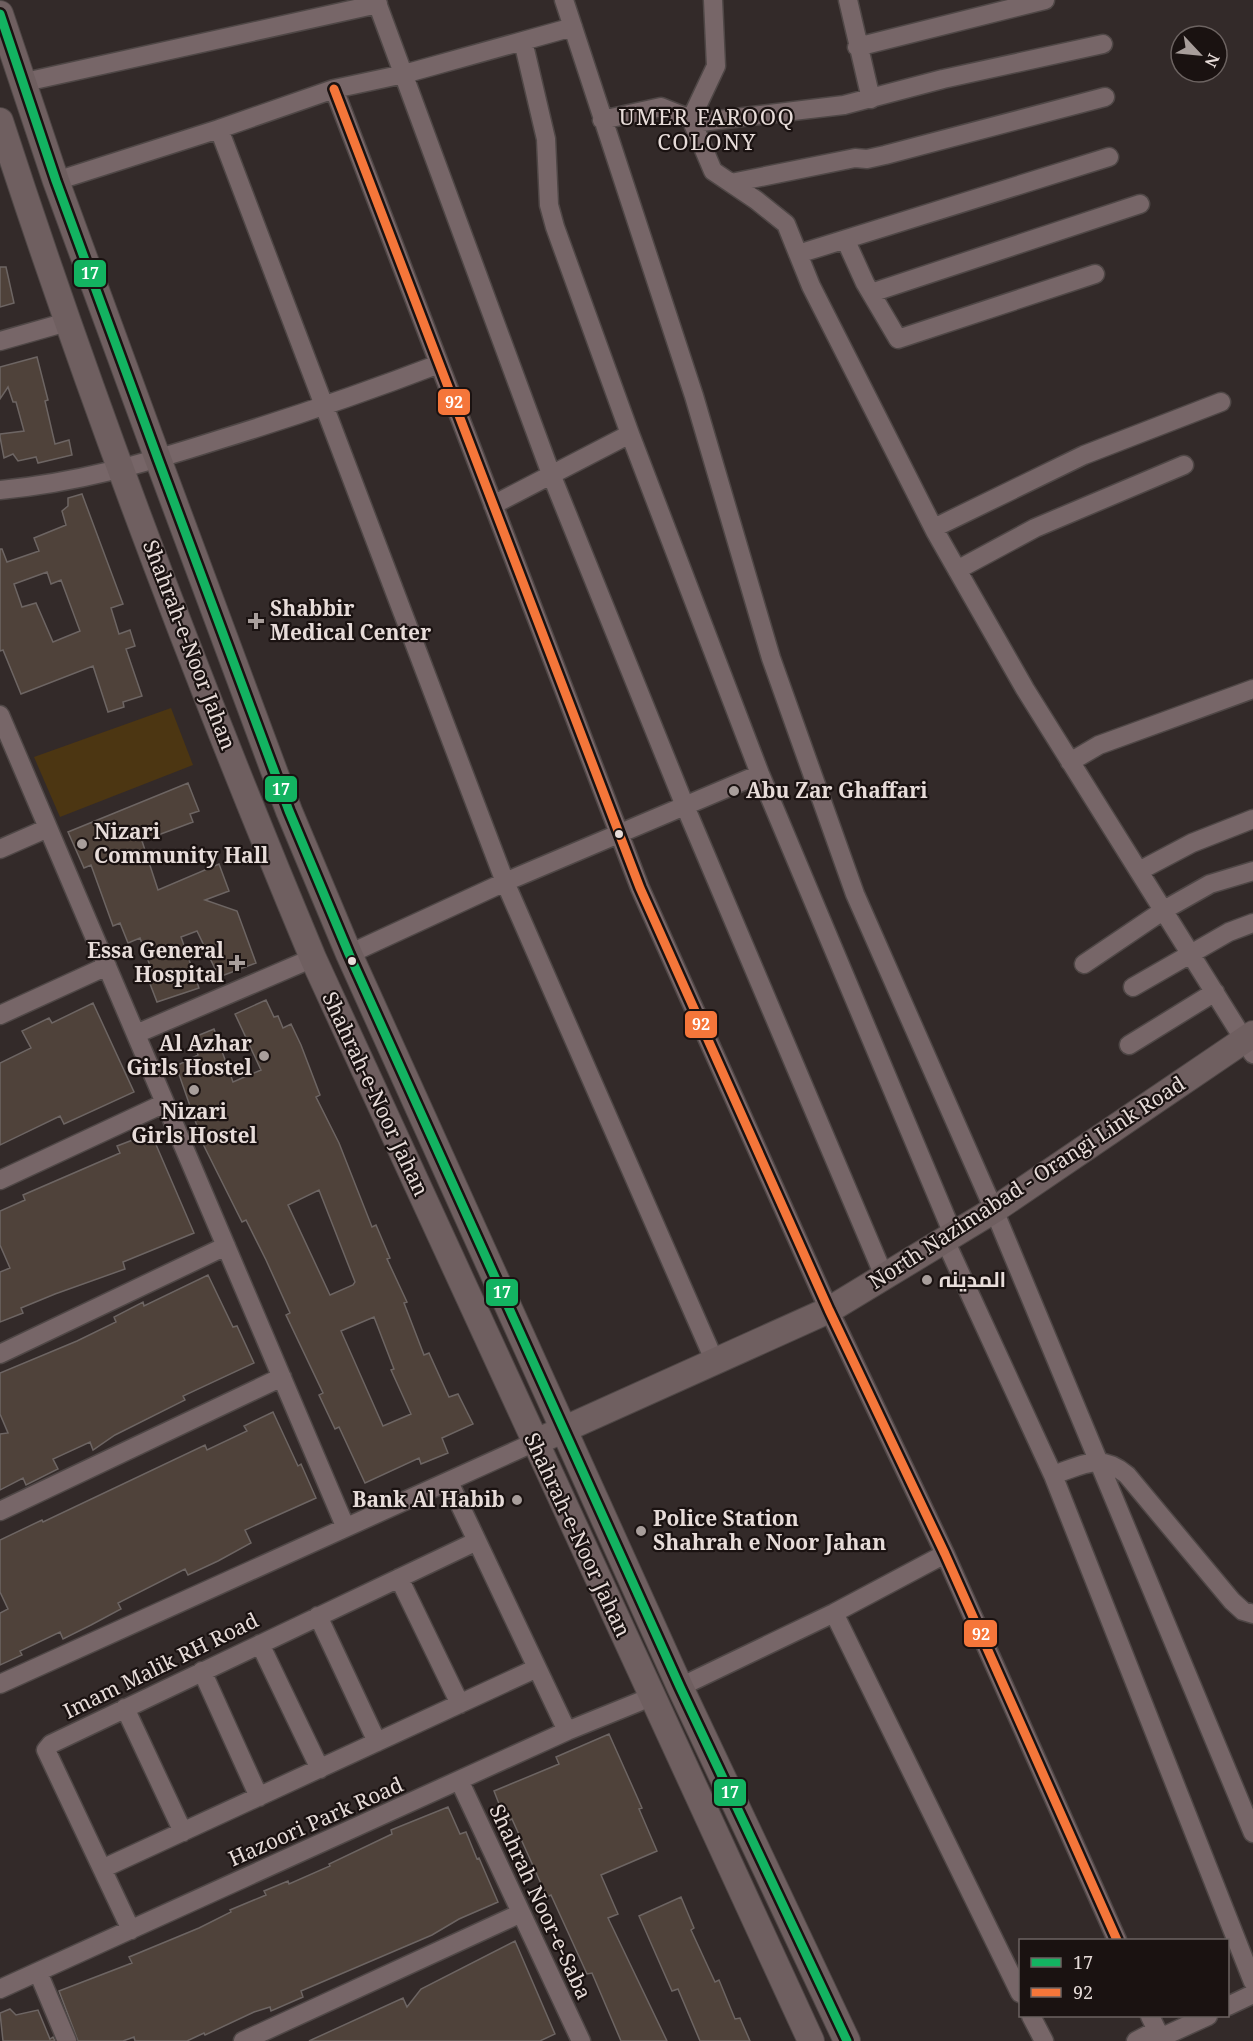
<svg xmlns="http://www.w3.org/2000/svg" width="1253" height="2041" font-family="'Noto Serif',Cairo,serif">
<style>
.green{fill:#4c3612}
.building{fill:#4f423a;stroke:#6d6563;stroke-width:1.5;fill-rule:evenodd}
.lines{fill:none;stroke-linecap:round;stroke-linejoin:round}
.street-casing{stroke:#4f4746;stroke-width:21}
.secondary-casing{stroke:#4f4746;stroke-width:28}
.street{stroke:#776668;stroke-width:18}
.secondary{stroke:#6f5f60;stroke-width:26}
.bus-1-casing{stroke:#1a1211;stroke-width:14}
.bus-2-casing{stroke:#1a1211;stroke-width:14}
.bus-1{stroke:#13b361;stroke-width:9}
.bus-2{stroke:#f5763a;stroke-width:9}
.poi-dot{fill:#a89e9b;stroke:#1a1211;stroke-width:2}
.bus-dot{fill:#e7dcd9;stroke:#1a1211;stroke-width:2}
.labels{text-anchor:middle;stroke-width:4.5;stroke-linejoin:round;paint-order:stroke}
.poi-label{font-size:21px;font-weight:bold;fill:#e7dcd9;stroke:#1a1211;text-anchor:start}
.street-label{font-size:21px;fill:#e7dcd9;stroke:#1a1211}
.neighbourhood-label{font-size:22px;letter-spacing:1.5px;fill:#e7dcd9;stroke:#1a1211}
.line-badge{stroke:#1a1211;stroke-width:2}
.badge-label{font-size:16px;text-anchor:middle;font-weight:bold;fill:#fff}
</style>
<rect width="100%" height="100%" fill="#332a29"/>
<path class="green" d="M171,708l22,57 -133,52 -26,-60z"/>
<path class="building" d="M0,267h6l8,36 -14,4z
M37,357l11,43 -3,1 10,43 14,-4 3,15 -34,8 -2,-6 -18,4 -5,-7 -9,4 -4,-21v-3l24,-3 -8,-29h-3l-5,-15 -8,12v-32z
M82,494l41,110 -12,4 8,26 11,-4 5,16 -9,3 16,47 -19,6 1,5 -16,5 -15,-46 -72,28 -18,-44 -3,1v-102h2l5,13 32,-11 -5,-13 32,-13 -4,-14 6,-5v-8zM47,572l4,12 10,-4 19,51 -27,11 -17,-39 -14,4 -8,-23z
M188,783l11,28 -9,3 3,8 -51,19 16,49 61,-26 10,27 -24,9 32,11 19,52 -37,14 -22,-46 -16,6 18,51 -42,14 -10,-26 6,-2 -13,-36 -12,5 -8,-20 -7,3 -22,-61 -7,3 -16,-36z
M266,1000l8,17 4,-1 5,12 8,-4 10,21 19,50 -4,2 23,46 33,84 4,-2 14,33 -3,1 20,43 -3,1 20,52 5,-2 20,44 9,-3 15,30 -31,14 6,15 -27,11 -2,-6 -54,25 -26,-56 -4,2 -16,-34 4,-2 -37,-78 4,-2 -24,-53 -20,-40 -4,2 -38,-76 -28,-80 22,-11 -6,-17 22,-9 19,53 28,-12 -26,-56zM319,1190l36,92 -2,3 -23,10 -42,-90zM374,1317l20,52 -3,1 20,44 -28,12 -42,-95z
M93,1003l41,89 -70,32 -4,-8 -60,29v-82l31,-15 -9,-17 27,-13 3,5z
M151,1133l43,100 -71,29 2,7 -70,25 -34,14 2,5 -23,9v-50l10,-4 -10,-23v-34l25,-11 -2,-5 97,-42 -3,-7z
M208,1275l25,52 4,-1 17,37 -71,33 2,4 -70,35 -22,15 -3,-8 -37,17 5,10 -32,16 -3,-7 -23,12v-56l8,-1 -8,-19v-41l77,-32 39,-19 -2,-5 29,-15 1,4z
M273,1412l25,54 3,-2 15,34 -71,32 6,13 -33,18 -30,14 -3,-6 -67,34 3,6 -30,16 -28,14 -3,-7 -40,19 2,4 -22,10v-52l8,-4 -8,-17v-52l42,-20 1,2 162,-77 2,5 40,-19 -3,-5z
M609,1734l33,74 -3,1 18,42 -56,24 17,39 -10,4 59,123h-46l-29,-68 -5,1 -36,-79 -4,2 -35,-78 -6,3 -12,-31 65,-27 -3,-7z
M448,1807l12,27 6,-2 11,27 2,-1 19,44 -39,17 -27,16 -131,56 2,6 -32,14 -1,-4 -16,5 -49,23 -1,-2 -17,8h-52l-1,-4 -11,4h-45l-19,-50 73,-28 -3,-6 70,-29 32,-16 -1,-2 36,-15 -2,-4 24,-10 1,3 41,-18 -1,-2 63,-30 -1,-4z
M681,1897l13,31 -3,2 24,52 4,-2 16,39 5,-1 10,23h-50l-22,-52 -6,2 -33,-75z
M515,1941l40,93 -15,7h-231l94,-43 4,9 14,-18z
M10,2009l6,6 22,-5 12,29 3,-2 2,4h-52l-3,-28z"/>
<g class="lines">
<g class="street-casing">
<path id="street" d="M376,0l175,474 134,332 199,470
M564,0l130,396 77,262 84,236 139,316 259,623
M848,0l23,99
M523,41l23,98 3,66 6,22 75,207 130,340 193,460
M857,47l188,-47
M25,82l353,-78
M334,89l306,799 189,422 116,244 172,386
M691,119l25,-53 -3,-66
M602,120l59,-13 30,12 22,52 43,29 30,24 25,62 124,245 90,158 228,365
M693,123l151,-18 99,-26 160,-35
M219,129l286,753 210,480
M56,181l163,-52 115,-40 70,-15 169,-47
M731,183l124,-25 12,1 18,-4 220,-58
M846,241l19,42 33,56 197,-65
M798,254l311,-97
M871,293l269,-89
M0,341l67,-19
M0,490c76,-7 146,-27 218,-50 75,-23 148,-48 221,-76
M493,505l137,-71
M934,528l150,-73 137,-53
M957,570l78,-42 149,-63
M0,715l345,811
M1070,762l29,-17 154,-56
M0,849l48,-21
M1139,871l53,-28 61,-24
M349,954l156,-72 255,-108
M1084,964l80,-54 46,-26 43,-13
M1133,987l96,-55 24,-9
M0,1015l107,-49
M136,1034l177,-76
M1129,1045l86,-53
M0,1180l165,-77
M944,1238l109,237 200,507
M0,1354l226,-108
M1053,1475c30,-10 47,-23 74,0l105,126 11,10 10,3
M449,1482l118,249
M0,1511l282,-134
M399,1578l61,126
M834,1613l186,380
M318,1616l59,126
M260,1644l60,125
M202,1671l57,126
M0,1684l535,-242
M680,1687l154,-74 111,-59
M125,1708l58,124
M460,1782l121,259
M104,1868l433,-200
M131,1930l-85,-180 5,-6 426,-203
M38,1972l29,69
M0,1989l567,-258 84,-34
M1228,2006l25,-12
M1031,2016l13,25
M1150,2016l12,25
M1160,2038l48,-22
M243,2041l276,-127
M1136,2041l21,-11"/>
</g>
<g class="secondary-casing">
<path id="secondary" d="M0,14l56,167 102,278 131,352 60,143 331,733 167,354
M0,121c92,283 198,562 313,837l498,1083
M547,1437l282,-127 165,-100 259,-176"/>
</g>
<use href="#street" class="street"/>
<use href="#secondary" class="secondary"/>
<g class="bus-1-casing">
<path id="bus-1" d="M0,14l56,167 102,278 131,352 60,143 331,733 167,354"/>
</g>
<g class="bus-2-casing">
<path id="bus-2" d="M334,89l306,799 189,422 116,244 172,386"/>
</g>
<use href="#bus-1" class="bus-1"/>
<use href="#bus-2" class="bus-2"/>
</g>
<g class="poi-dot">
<path d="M253 612h6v6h6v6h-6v6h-6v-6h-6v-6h6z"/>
<circle cx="734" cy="791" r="6"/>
<circle cx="82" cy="844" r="6"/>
<path d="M234 954h6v6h6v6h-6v6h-6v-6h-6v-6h6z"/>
<circle cx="264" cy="1056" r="6"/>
<circle cx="194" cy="1090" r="6"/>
<circle cx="927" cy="1280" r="6"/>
<circle cx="517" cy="1500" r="6"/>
<circle cx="641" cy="1531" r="6"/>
</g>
<g class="bus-dot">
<circle cx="619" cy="834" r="5"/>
<circle cx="352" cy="961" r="5"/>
</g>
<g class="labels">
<g class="poi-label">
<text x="270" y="616">Shabbir<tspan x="270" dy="24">Medical Center</tspan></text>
<text x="746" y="798">Abu Zar Ghaffari</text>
<text x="94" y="839">Nizari<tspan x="94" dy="24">Community Hall</tspan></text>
<text x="224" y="958" text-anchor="end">Essa General<tspan x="224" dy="24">Hospital</tspan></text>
<text x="252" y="1051" text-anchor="end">Al Azhar<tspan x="252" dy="24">Girls Hostel</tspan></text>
<text x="194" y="1119" text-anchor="middle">Nizari<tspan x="194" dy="24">Girls Hostel</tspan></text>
<text x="939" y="1287">المدینہ</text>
<text x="505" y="1507" text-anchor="end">Bank Al Habib</text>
<text x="653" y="1526">Police Station<tspan x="653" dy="24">Shahrah e Noor Jahan</tspan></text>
</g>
<g class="street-label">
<text transform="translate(189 645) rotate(69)" y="7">Shahrah-e-Noor Jahan</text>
<text transform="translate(375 1094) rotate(65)" y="7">Shahrah-e-Noor Jahan</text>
<text transform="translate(1027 1183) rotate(-33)" y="7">North Nazimabad - Orangi Link Road</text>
<text transform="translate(577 1535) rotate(65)" y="7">Shahrah-e-Noor Jahan</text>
<text transform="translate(161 1666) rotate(-26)" y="7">Imam Malik RH Road</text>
<text transform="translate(316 1822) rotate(-24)" y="7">Hazoori Park Road</text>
<text transform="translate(540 1902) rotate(65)" y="7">Shahrah Noor-e-Saba</text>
</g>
<g class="neighbourhood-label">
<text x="707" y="125">UMER FAROOQ<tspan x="707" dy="25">COLONY</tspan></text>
</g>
</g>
<g class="line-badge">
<rect x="73" y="259" width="34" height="29" rx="6" fill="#13b361"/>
<rect x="437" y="388" width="34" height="28" rx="6" fill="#f5763a"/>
<rect x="264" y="775" width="34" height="28" rx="6" fill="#13b361"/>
<rect x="684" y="1010" width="34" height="29" rx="6" fill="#f5763a"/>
<rect x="485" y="1278" width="34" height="29" rx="6" fill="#13b361"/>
<rect x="963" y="1619" width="35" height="29" rx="6" fill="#f5763a"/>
<rect x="713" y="1778" width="34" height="29" rx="6" fill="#13b361"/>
</g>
<g class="badge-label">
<text x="90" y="279">17</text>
<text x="454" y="408">92</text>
<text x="281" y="795">17</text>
<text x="701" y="1030">92</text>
<text x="502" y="1298">17</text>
<text x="981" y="1640">92</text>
<text x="730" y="1798">17</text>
</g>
<rect x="1019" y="1939" width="210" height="78" fill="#1a1211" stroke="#6c6361" stroke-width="1.5"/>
<rect x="1031" y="1958" width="30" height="9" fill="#13b361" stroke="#6c6361" stroke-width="1.5"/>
<text x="1073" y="1969" font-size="18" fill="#e7dcd9">17</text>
<rect x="1031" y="1988" width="30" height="9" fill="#f5763a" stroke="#6c6361" stroke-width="1.5"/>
<text x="1073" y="1999" font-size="18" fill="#e7dcd9">92</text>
<g transform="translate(1199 54) rotate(116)"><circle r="28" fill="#1a1211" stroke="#6c6361" stroke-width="1.5"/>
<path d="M0-4.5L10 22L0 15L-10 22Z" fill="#a89e9b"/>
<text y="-9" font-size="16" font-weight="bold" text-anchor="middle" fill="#e7dcd9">N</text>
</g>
</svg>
